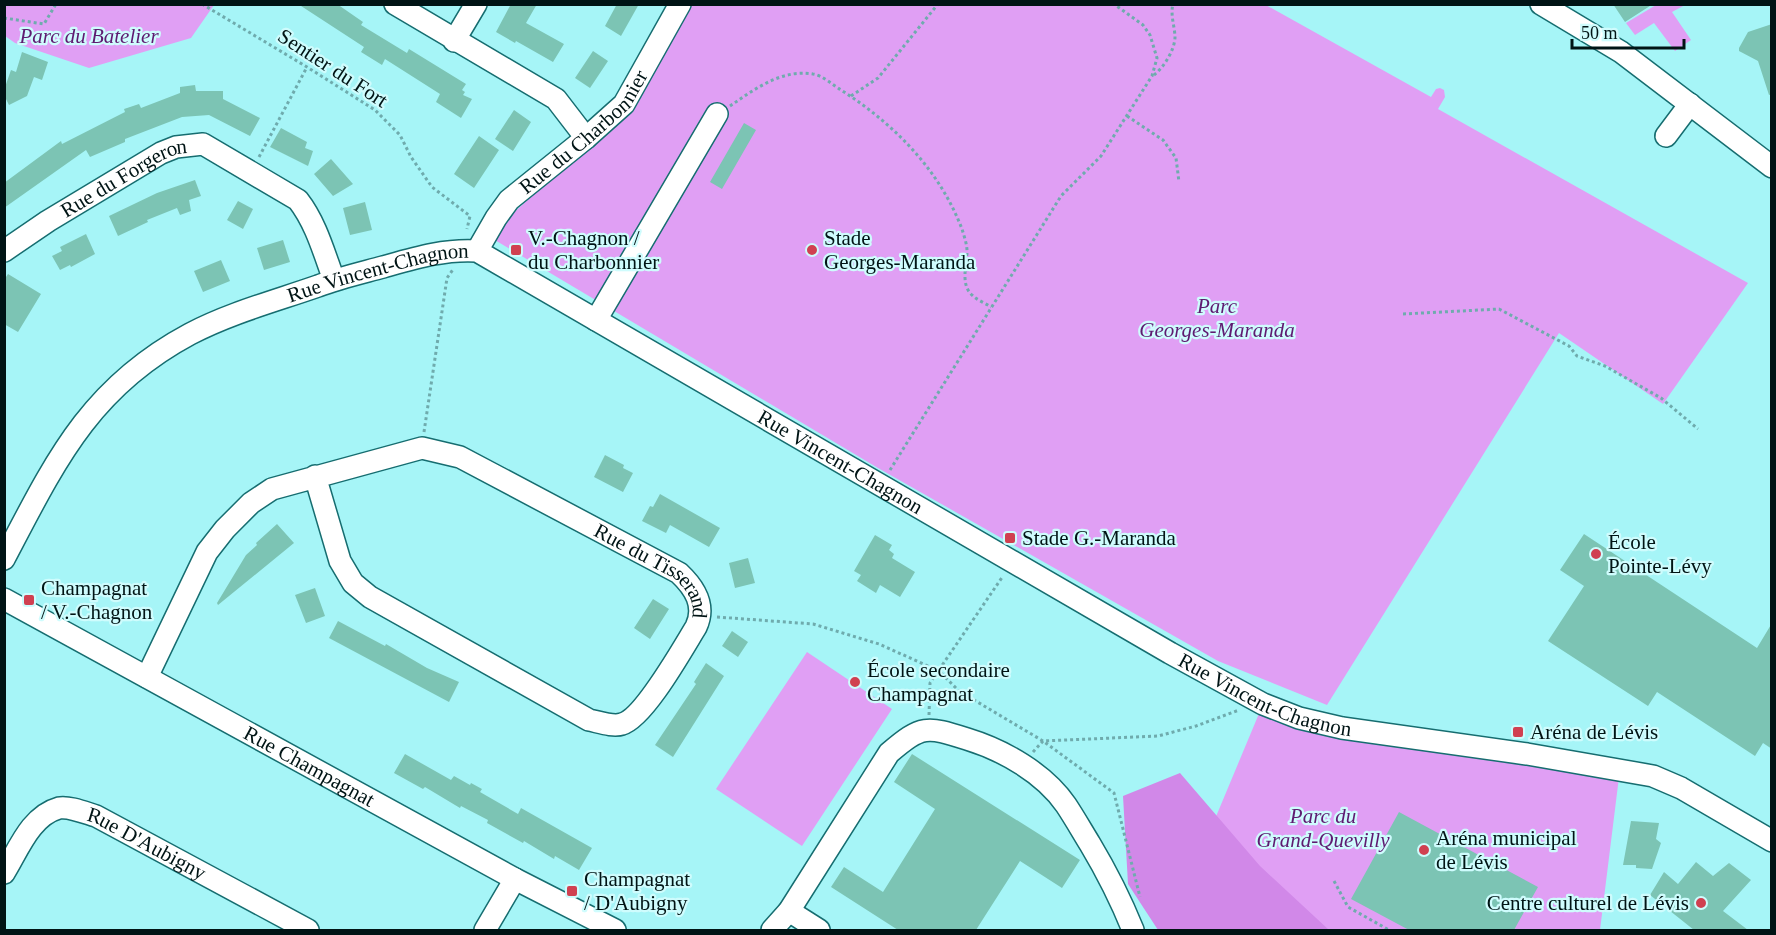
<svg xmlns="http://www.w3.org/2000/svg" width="1776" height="935" font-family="Georgia,serif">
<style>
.green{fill:#e09ff4}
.forest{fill:#d188e8}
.building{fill:#7cc4b4}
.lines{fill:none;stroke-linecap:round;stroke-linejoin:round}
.minor-casing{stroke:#166d70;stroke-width:24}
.path{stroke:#6fabad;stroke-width:3;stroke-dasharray:3 3;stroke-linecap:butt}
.minor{stroke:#fff;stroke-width:21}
.poi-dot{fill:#d04051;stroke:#cffcfd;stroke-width:2}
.labels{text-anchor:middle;stroke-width:4.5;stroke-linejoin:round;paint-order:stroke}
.park-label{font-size:21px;font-style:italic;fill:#5e1b71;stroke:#cffcfd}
.street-label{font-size:21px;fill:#001415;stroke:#cffcfd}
.poi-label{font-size:21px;fill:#001415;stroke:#cffcfd;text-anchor:start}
</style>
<rect width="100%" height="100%" fill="#a6f5f7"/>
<path class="green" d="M1264,4l167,93 5,-8 4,-1 4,2 1,7 -7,12 310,174 -85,121 -104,-71 -232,372 -109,-44 -340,-193 -390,-232 139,-126 61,-105z
M4,5l1,-1 209,1 -23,33 -102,30 -74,-25 -10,-7z
M1656,5h29l-13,7 19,28 -16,11 -21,-28 -19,12 -9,-12z
M807,652l85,57 -90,137 -86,-57z
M1263,704l357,65 -20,161h-423l5,-32z"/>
<path class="forest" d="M1180,773l80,93 69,64h-171l-30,-46 -5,-88z"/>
<path class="building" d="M298,4h39l26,18 -2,3 46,28 2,-4 57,35 -4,6 3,2 -2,3 9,4 -11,19 -25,-16 4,-8 -55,-35 -3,6 -21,-13 3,-5z
M511,4h26l-11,19 38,21 -11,18 -37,-21 -1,2 -19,-11z
M617,4h22l-18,32 -16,-10z
M1613,4h40l-28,18z
M1772,24v70l-3,1 -11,-34 -19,-10v-3l9,-16z
M593,51l15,10 -18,27 -15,-10z
M22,52l26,10 -6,18 -8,-3 -7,19 -18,9 -5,-10v-5l7,-20 5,2z
M195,85l1,6h27v8l37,19 -10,18 -41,-21 -27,2 -57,22v3l-35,15 -4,-7 -82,58v-25l57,-42 1,3 63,-32 -1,-3 15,-5 2,4 39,-15v-6z
M514,110l17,12 -18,29 -18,-12z
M744,123l12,7 -34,59 -12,-7z
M281,128l26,14 -2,6 8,3 -5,15 -38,-19z
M479,136l20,14 -25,38 -20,-14z
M331,159l22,25 -20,12 -19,-22z
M195,180l6,16 -12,4 2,11 -11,4 -3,-7 -30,12 1,2 -30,14 -9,-20 48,-23z
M238,201l15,8 -10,20 -16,-9z
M365,202l7,28 -22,5 -7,-27z
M86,234l9,20 -24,13 -1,-2 -10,5 -8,-14 10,-5 -2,-4z
M283,240l7,22 -26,8 -7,-22z
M221,260l9,21 -27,11 -9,-21z
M8,274l33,20 -23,38 -14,-8v-44z
M605,455l19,10 -1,3 10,5 -10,19 -29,-15z
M660,494l60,34 -11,19 -39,-22 -4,8 -24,-12 8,-15 3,1z
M277,524l17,19 -76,62 -1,-2 29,-48 11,-10 -1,-2z
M1584,534l173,114 15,-25v126l-9,-6 -8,13 -98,-64 -9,14 -100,-65 36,-55 -24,-16z
M875,535l17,10 -3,5 5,4 -2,4 23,14 -15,25 -20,-12 -4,8 -19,-12 4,-6 -7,-4z
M748,558l7,25 -20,5 -6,-25z
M315,588l10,28 -19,7 -11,-28z
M653,599l16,10 -19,30 -16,-11z
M338,621l47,25 1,-2 41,24 32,14 -10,20 -120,-64z
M732,631l16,11 -10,15 -16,-11z
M706,663l18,13 -51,81 -18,-12 41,-61 -2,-2z
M405,754l46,26 3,-4 16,9 1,-2 11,6 -2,3 38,22 3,-6 71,40 -13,22 -24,-14 -1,3 -30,-18 -1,2 -36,-20 1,-3 -27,-14 -1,2 -35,-21 -2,2 -29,-16z
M912,754l168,106 -18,28 -42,-27 -44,69h-78l-67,-43 13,-20 39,25 52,-83 -41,-27z
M1399,812l139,75 -24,43h-105l-58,-31z
M1631,821l28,2 -3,16 5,4 -9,26 -16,-1v-3h-13z
M1696,862l17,14 16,-13 22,17 -28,31 25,19h-54l-44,-35 14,-23 14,12z"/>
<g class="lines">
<g class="minor-casing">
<g id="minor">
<path d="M395,4l161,95 30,39"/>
<path d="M1541,4l80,48 151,115"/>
<path d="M454,41l22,-37"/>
<path d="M1666,136l24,-32"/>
<path id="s1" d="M4,251l44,-30 113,-68 15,-6 27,-3 95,56c18,23 26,53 36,80"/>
<path id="s2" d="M477,251l19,-33 13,-18 77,-62 38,-34 56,-100"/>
<path d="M596,320l121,-206"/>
<path id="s3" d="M4,559c51,-97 85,-171 186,-225 40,-21 85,-33 128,-48 21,-8 43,-13 65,-19 32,-9 61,-18 94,-16l693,402 93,51 36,14 43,10 185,26 126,22 28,12 91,53"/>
<path id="s4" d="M4,599l511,280 100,51"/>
<path id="s5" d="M147,677l60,-125 18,-23 26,-26 21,-14 150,-41 38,9 219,116c16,15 27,33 17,54 -13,21 -52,91 -74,97 -9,3 -23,-2 -33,-4l-219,-123 -17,-14 -13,-22 -25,-85"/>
<path id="s6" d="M4,873c14,-22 26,-57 55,-65 10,-2 27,5 37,8l212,114"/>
<path d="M789,911l30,19"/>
<path d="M485,930l30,-51"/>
<path d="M772,930l17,-19 100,-158c33,-28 37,-27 78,-14 36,11 77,34 99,66 8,12 16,26 24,39 18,30 30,54 43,86"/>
</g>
</g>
<path class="path" d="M202,4l105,63 68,43 25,25 11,22 21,30 38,29 -3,13
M4,18l40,6 12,-20
M1154,75c10,-8 20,-24 21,-37 0,-11 -5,-23 -2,-34
M851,96l27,-18 60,-74
M730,106c25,-17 51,-37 83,-32 9,1 20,11 28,16 53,34 98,79 121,139 2,7 5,15 5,22 0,14 -7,33 5,44 5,5 13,8 19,12
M1127,116l36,24 13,18 3,24
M259,157l48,-90
M1403,314l96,-5 70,37 8,10 28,10 56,32 37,31
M424,432l23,-154 7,-10
M890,470l171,-274 40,-40 51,-80 5,-18 -7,-23 -7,-10 -29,-21
M717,617l96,7 66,20 60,27 20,20 84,50 71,52 26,104
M929,715l1,-32 73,-107
M1033,752l10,-11 115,-5 38,-10 43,-16
M1334,881l14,26 41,23"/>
<use href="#minor" class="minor"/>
</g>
<g class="poi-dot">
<rect x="510" y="244" width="12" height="12" rx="3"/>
<circle cx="812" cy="250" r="6"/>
<rect x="1004" y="532" width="12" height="12" rx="3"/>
<circle cx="1596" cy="554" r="6"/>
<rect x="23" y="594" width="12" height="12" rx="3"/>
<circle cx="855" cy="682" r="6"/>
<rect x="1512" y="726" width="12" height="12" rx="3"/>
<circle cx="1424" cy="850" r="6"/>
<rect x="566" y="885" width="12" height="12" rx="3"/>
<circle cx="1701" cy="903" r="6"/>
</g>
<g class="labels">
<g class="park-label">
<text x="89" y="43">Parc du Batelier</text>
<text x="1217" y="313">Parc<tspan x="1217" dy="24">Georges-Maranda</tspan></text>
<text x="1323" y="823">Parc du<tspan x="1323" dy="24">Grand-Quevilly</tspan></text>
</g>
<g class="street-label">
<text transform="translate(333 68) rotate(33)" y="7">Sentier du Fort</text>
<text dy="7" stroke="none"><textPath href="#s2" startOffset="162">Rue du Charbonnier</textPath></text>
<text dy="7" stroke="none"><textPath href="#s1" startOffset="141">Rue du Forgeron</textPath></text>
<text dy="7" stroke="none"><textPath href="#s3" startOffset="496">Rue Vincent-Chagnon</textPath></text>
<text dy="7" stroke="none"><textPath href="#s3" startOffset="1018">Rue Vincent-Chagnon</textPath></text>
<text dy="7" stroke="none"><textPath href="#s5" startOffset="651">Rue du Tisserand</textPath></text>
<text dy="7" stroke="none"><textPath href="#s3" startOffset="1504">Rue Vincent-Chagnon</textPath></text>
<text dy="7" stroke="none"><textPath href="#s4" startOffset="348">Rue Champagnat</textPath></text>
<text dy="7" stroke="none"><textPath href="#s6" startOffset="183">Rue D'Aubigny</textPath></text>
</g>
<g class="poi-label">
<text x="528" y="245">V.-Chagnon /<tspan x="528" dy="24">du Charbonnier</tspan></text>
<text x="824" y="245">Stade<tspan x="824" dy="24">Georges-Maranda</tspan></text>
<text x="1022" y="545">Stade G.-Maranda</text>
<text x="1608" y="549">École<tspan x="1608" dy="24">Pointe-Lévy</tspan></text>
<text x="41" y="595">Champagnat<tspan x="41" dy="24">/ V.-Chagnon</tspan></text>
<text x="867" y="677">École secondaire<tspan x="867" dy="24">Champagnat</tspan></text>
<text x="1530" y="739">Aréna de Lévis</text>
<text x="1436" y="845">Aréna municipal<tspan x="1436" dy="24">de Lévis</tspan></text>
<text x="584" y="886">Champagnat<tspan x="584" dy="24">/ D'Aubigny</tspan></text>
<text x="1689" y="910" text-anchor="end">Centre culturel de Lévis</text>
</g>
</g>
<rect width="1776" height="935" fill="none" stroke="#001415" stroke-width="12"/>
<path d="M1572 39v9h112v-9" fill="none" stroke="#001415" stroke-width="3"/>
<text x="1581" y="39" font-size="18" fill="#001415" stroke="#cffcfd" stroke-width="4.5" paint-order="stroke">50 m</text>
</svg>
